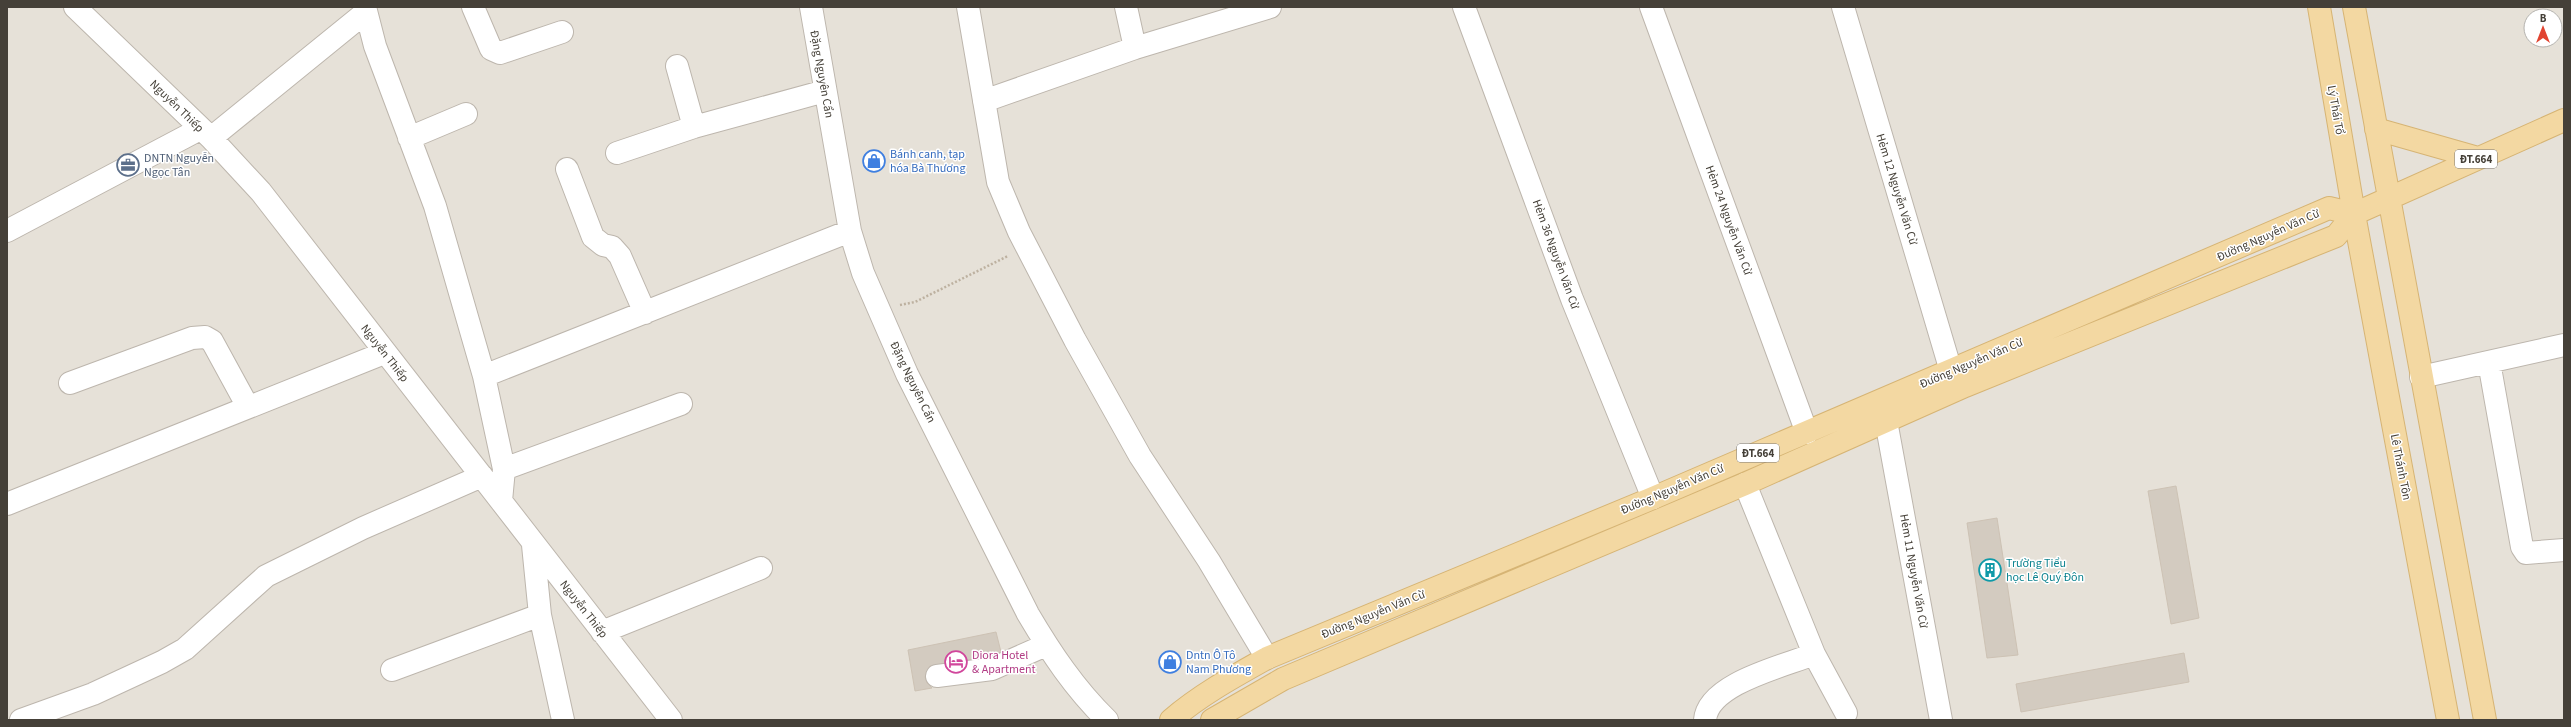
<svg xmlns="http://www.w3.org/2000/svg" width="2571" height="727" font-family="'Source Sans 3',sans-serif">
<style>
.residential{fill:#e6e1d8;fill-rule:evenodd}
.building{fill:#d3cbc0;stroke:#cdc2b4}
.lines{fill:none;stroke-linecap:round;stroke-linejoin:round}
.minor-casing{stroke:#bdb6ad;stroke-width:24}
.major-casing{stroke:#d6b474;stroke-width:24}
.path{stroke:#bdb1a0;stroke-width:2.5;stroke-dasharray:2 2;stroke-linecap:butt}
.minor{stroke:#fff;stroke-width:22}
.major{stroke:#f3d8a2;stroke-width:22}
.labels{text-anchor:middle;stroke-width:3;stroke-linejoin:round;paint-order:stroke}
.shield{fill:#fff;stroke:#7d7974;stroke-width:1}
.shield-label{font-size:11px;font-weight:bold;fill:#454038}
.street-label{font-size:12px;fill:#454038;stroke:#fff}
.shop-label{font-size:12px;fill:#366cbe;stroke:#fff;text-anchor:start}
.service-label{font-size:12px;fill:#4e5e75;stroke:#fff;text-anchor:start}
.culture-label{font-size:12px;fill:#0d838f;stroke:#fff;text-anchor:start}
.hotel-label{font-size:12px;fill:#b23c85;stroke:#fff;text-anchor:start}
</style>
<rect width="100%" height="100%" fill="#f3efe9"/>
<path class="residential" d="M7,7h2557v713h-2557zM2531,16h24v24h-24z"/>
<path class="building" d="M2176,486l23,132 -28,6 -23,-133z
M1997,518l21,137 -31,3 -20,-135z
M996,632l5,20 -12,5 -59,9 -5,11 2,6 5,5 -17,3 -7,-41z
M2184,653l5,29 -168,30 -5,-28z"/>
<g class="lines">
<g class="minor-casing">
<path id="minor" d="M75,7l136,131 50,54 410,528
M365,7l10,39 60,160 49,170 20,93 -3,32
M473,7l18,42 9,4 62,-21
M811,7l39,224 13,42 44,101 121,240c23,39 47,75 79,106
M968,7l30,175 21,50 56,108 65,116 69,105 58,97
M1126,7l9,41 135,-41
M1464,7l108,292 81,199
M1651,7l156,426
M1843,7l108,364
M677,66l17,61
M984,101l151,-53
M211,138l155,-126
M409,138l57,-24
M617,153l77,-26 131,-36
M567,169l26,68 10,8 9,2 8,9 25,57
M7,231l193,-102
M2489,362l33,185 4,6 38,-3
M484,376l366,-145
M2421,377l143,-32
M70,383l122,-45 13,-1 7,4 36,66
M1886,421l55,299
M504,469l177,-65
M7,504l377,-151
M533,545l7,70 23,105
M602,632l159,-64
M1814,654l32,59
M392,670l148,-55
M937,676l55,-7 54,-24
M21,720l72,-26 69,-32 23,-13 81,-73 97,-48 119,-52
M1705,720c3,-37 80,-54 109,-66l-69,-170"/>
</g>
<g class="major-casing">
<path id="major" d="M2319,7l35,207 94,506
M2354,7l131,713
M2376,129l102,29
M1171,720c29,-25 62,-43 96,-62l386,-160 676,-290 25,6
M1212,720l71,-41 462,-195 220,-98 371,-150 18,-22 210,-94"/>
</g>
<path class="path" d="M900,305l15,-3 93,-46"/>
<use href="#minor" class="minor"/>
<use href="#major" class="major"/>
</g>
<defs>
<g id="shop-ring" transform="scale(1.15)"><circle r="9.5" fill="#fff" stroke="#3f7fe0" stroke-width="1.5"/><path d="M-5-2.5h2.3a2.7 3.5 0 0 1 5.4 0H5L5.5 6h-11ZM-1.5-2.5h3a1.5 2.3 0 0 0-3 0Z" fill="#3f7fe0"/></g>
<g id="office-ring" transform="scale(1.15)"><circle r="9.5" fill="#fff" stroke="#5c6f8a" stroke-width="1.5"/><path d="M-6-3h4V-5.5h4V-3h4V5H-6ZM-1-4.5V-3h2v-1.5ZM-6 0V1H6V0Z" fill="#5c6f8a"/></g>
<g id="building-ring" transform="scale(1.15)"><circle r="9.5" fill="#fff" stroke="#0f9aa8" stroke-width="1.5"/><path d="M-4-6H4V6H1V3H-1V6H-4ZM-2.5-4.3h1.7v1.8h-1.7ZM.8-4.3h1.7v1.8H.8ZM-2.5-1h1.7V.8h-1.7ZM.8-1h1.7V.8H.8Z" fill="#0f9aa8"/></g>
<g id="hotel-ring" transform="scale(1.15)"><circle r="9.5" fill="#fff" stroke="#d1479c" stroke-width="1.5"/><path d="M-6-4.5h1.5V1H6V5H4.5V3h-9V5H-6ZM-4 0a1.8 1.8 0 1 1 3.6 0ZM.5 0V-2.5h3Q6-2.5 6 0Z" fill="#d1479c"/></g>
</defs>
<g fill-rule="evenodd">
<use href="#shop-ring" x="874" y="161"/>
<use href="#office-ring" x="128" y="165"/>
<use href="#building-ring" x="1990" y="570"/>
<use href="#hotel-ring" x="956" y="662"/>
<use href="#shop-ring" x="1170" y="662"/>
</g>
<g class="labels">
<g class="shield">
<rect x="2455" y="150" width="42" height="18" rx="3"/>
<rect x="1737" y="444" width="42" height="18" rx="3"/>
</g>
<g class="shield-label">
<text x="2476" y="163">ĐT.664</text>
<text x="1758" y="457">ĐT.664</text>
</g>
<g class="street-label">
<text transform="translate(822 74) rotate(80)" y="4">Đặng Nguyên Cẩn</text>
<text transform="translate(177 106) rotate(44)" y="4">Nguyễn Thiếp</text>
<text transform="translate(2336 110) rotate(80)" y="4">Lý Thái Tổ</text>
<text transform="translate(1897 189) rotate(73)" y="4">Hẻm 12 Nguyễn Văn Cừ</text>
<text transform="translate(1729 220) rotate(70)" y="4">Hẻm 24 Nguyễn Văn Cừ</text>
<text transform="translate(2268 235) rotate(-24)" y="4">Đường Nguyễn Văn Cừ</text>
<text transform="translate(1556 254) rotate(70)" y="4">Hẻm 36 Nguyễn Văn Cừ</text>
<text transform="translate(385 353) rotate(52)" y="4">Nguyễn Thiếp</text>
<text transform="translate(1971 363) rotate(-23)" y="4">Đường Nguyễn Văn Cừ</text>
<text transform="translate(913 382) rotate(64)" y="4">Đặng Nguyên Cẩn</text>
<text transform="translate(2401 467) rotate(79)" y="4">Lê Thánh Tôn</text>
<text transform="translate(1672 489) rotate(-23)" y="4">Đường Nguyễn Văn Cừ</text>
<text transform="translate(1914 571) rotate(80)" y="4">Hẻm 11 Nguyễn Văn Cừ</text>
<text transform="translate(584 609) rotate(52)" y="4">Nguyễn Thiếp</text>
<text transform="translate(1373 614) rotate(-22)" y="4">Đường Nguyễn Văn Cừ</text>
</g>
<g class="shop-label">
<text x="890" y="158">Bánh canh, tạp<tspan x="890" dy="14">hóa Bà Thương</tspan></text>
<text x="1186" y="659">Dntn Ô Tô<tspan x="1186" dy="14">Nam Phương</tspan></text>
</g>
<g class="service-label">
<text x="144" y="162">DNTN Nguyễn<tspan x="144" dy="14">Ngọc Tân</tspan></text>
</g>
<g class="culture-label">
<text x="2006" y="567">Trường Tiểu<tspan x="2006" dy="14">học Lê Quý Đôn</tspan></text>
</g>
<g class="hotel-label">
<text x="972" y="659">Diora Hotel<tspan x="972" dy="14">&amp; Apartment</tspan></text>
</g>
</g>
<rect width="2571" height="727" fill="none" stroke="#454038" stroke-width="16"/>
<g transform="translate(2543 28)"><circle r="19" fill="#ffffff" stroke="#b5b3af"/>
<path d="M0-3L7 15L0 10L-7 15Z" fill="#e14431"/>
<text y="-6" font-size="11" font-weight="bold" text-anchor="middle" fill="#454038">B</text>
</g>
</svg>
